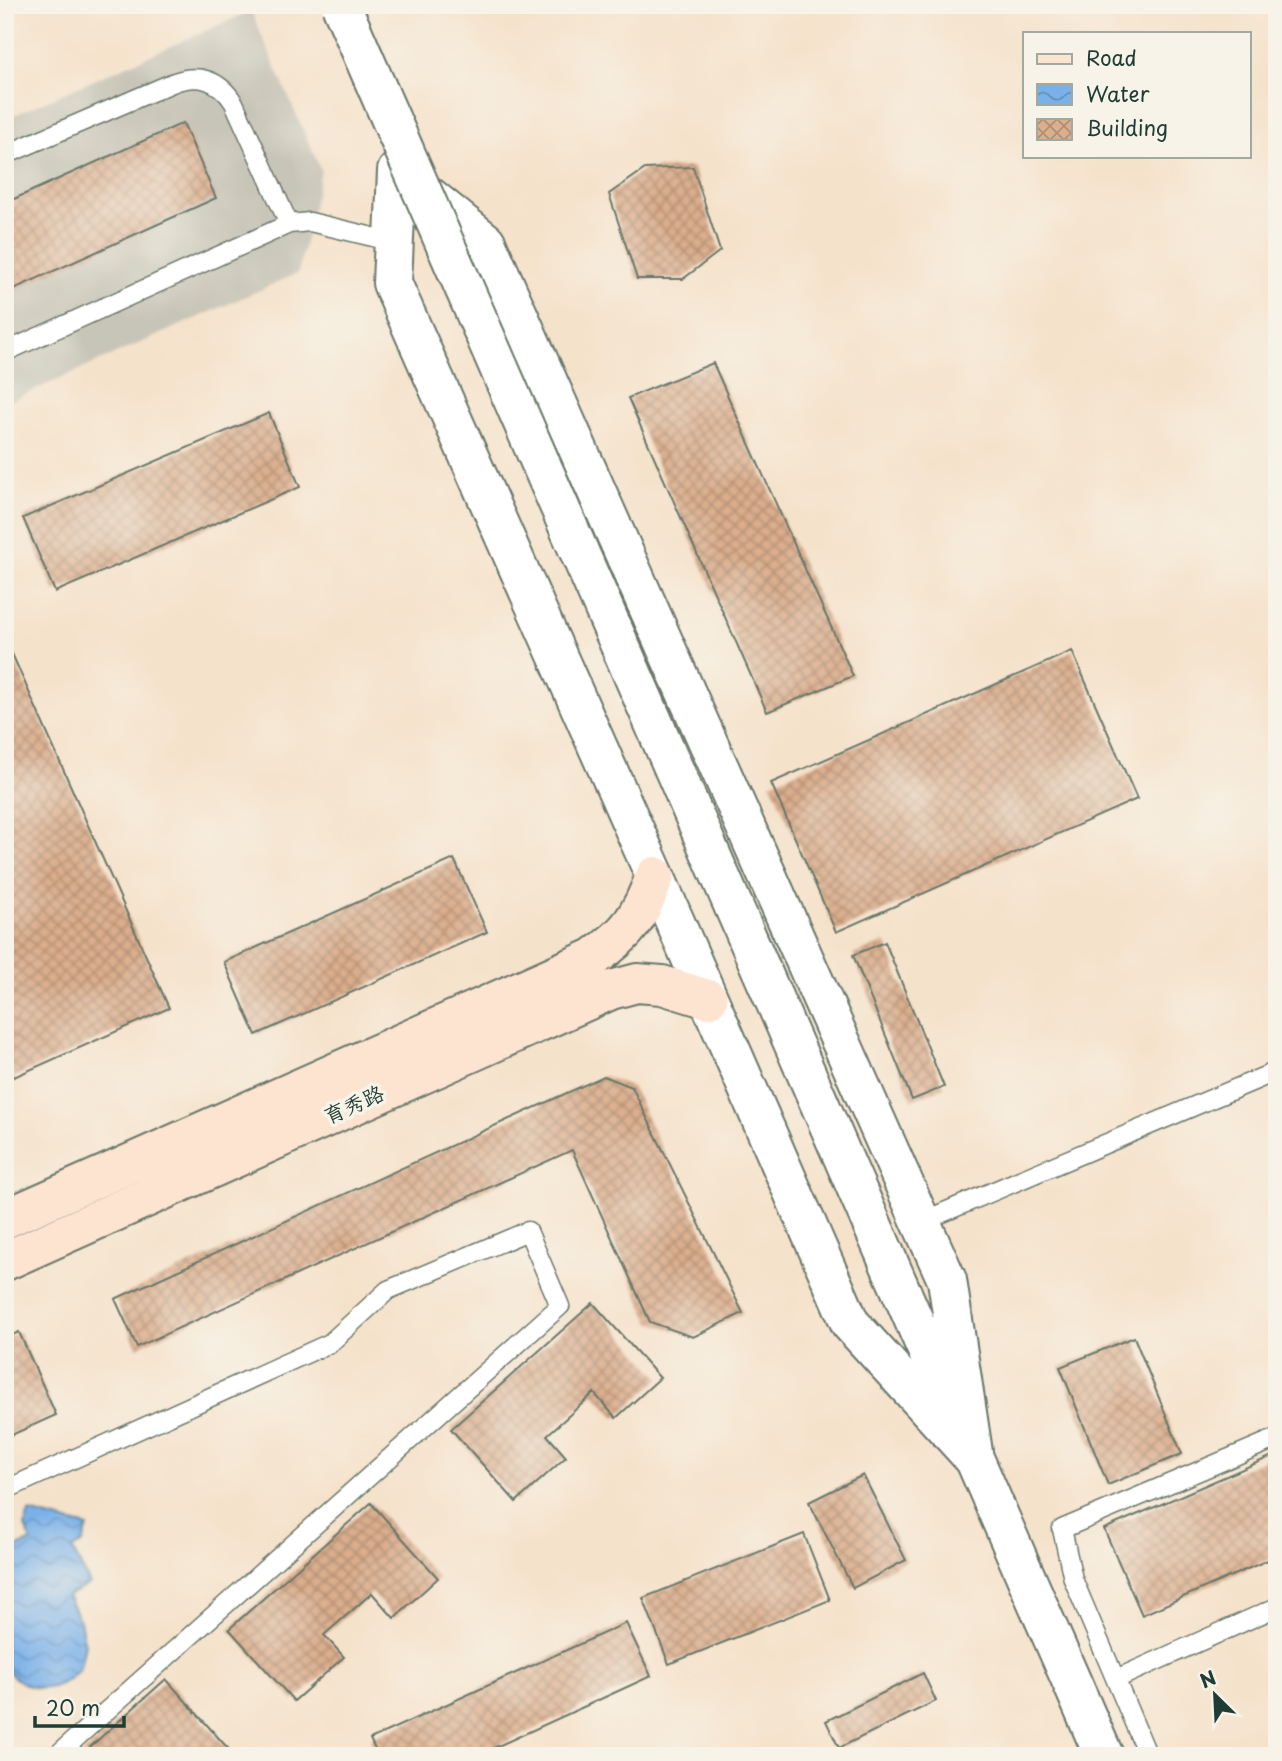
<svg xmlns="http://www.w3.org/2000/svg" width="1282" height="1761" font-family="'Playpen Sans','LXGW WenKai TC',sans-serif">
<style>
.railway{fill:#c7c5b8}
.water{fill:url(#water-waves);stroke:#4c778e;stroke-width:2}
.building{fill:url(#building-cross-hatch)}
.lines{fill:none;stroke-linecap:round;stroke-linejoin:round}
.service-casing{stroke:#6a7769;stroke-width:21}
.tertiary-casing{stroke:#6a7769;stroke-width:42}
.secondary-casing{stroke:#6a7769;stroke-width:42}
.service{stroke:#fff;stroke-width:18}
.tertiary{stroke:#fff;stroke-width:38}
.secondary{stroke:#fde4d1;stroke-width:38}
.tertiary-bridge-casing{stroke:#6a7769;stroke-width:42;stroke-linecap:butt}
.tertiary-bridge{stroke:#fff;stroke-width:38}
.labels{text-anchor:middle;stroke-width:7;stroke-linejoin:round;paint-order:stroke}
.street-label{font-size:21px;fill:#1f3d34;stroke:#f7f3e8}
</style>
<defs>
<pattern id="water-waves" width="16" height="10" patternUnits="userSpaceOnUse" patternTransform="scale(1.75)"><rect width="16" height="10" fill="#7ab1e9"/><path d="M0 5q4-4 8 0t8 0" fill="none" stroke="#6391be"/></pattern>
<pattern id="building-cross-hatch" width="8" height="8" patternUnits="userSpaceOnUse" patternTransform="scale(1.75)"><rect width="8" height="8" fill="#dbae8d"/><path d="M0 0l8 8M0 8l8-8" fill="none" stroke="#b18f74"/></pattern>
</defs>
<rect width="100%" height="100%" fill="#f7f3e8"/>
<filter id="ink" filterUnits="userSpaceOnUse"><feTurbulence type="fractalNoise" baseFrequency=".0143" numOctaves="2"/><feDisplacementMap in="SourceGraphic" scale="14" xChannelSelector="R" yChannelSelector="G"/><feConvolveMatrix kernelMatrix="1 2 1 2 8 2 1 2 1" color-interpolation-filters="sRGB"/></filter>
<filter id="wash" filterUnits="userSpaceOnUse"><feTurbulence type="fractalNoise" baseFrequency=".00686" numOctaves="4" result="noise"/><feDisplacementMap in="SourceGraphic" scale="28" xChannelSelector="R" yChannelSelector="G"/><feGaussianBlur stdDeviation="1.57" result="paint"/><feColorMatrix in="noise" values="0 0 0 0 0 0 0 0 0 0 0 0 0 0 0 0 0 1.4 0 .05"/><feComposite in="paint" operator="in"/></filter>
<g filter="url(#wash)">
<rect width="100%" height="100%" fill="#f5e2cb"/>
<path class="railway" d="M251,11l70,160 -23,102 -293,130v-284z"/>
<path class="water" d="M29,1512l59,15 -5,16 -11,6 18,35 -23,12 13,25 5,24 -6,26c-6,4 -12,10 -19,13 -20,10 -43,1 -55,-17v-114l26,-12 -6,-15z"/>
<g id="blocks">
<path class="building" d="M183,123l33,75 -211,95v-90z
M693,167l27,84 -37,28h-46l-28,-85 36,-25z
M713,363l140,313 -86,36 -139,-314z
M269,413l31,74 -245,105 -32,-74z
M5,638l164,370 -155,69 -9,-20z
M1072,651l65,148 -301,133 -65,-149z
M454,859l33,73 -231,103 -32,-73z
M885,942l59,145 -32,13 -59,-145z
M604,1076l28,11 111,226 -50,24 -43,-15 -78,-172 -435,197 -22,-48z
M593,1303l67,75 -44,40 -22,-25 -47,42 19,22 -50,45 -65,-73z
M19,1332l37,83 -51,23v-100z
M1134,1337l48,117 -74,31 -48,-118z
M1277,1454v102l-135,59 -38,-86z
M863,1475l43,85 -53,28 -44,-86z
M371,1503l67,75 -44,40 -22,-25 -48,42 20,22 -50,44 -65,-72z
M804,1534l26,66 -161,64 -26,-66z
M626,1623l25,53 -175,80h-98l-8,-17z
M923,1673l13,28 -97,47 -13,-27z
M166,1679l67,75 -2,2h-151z"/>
</g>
</g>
<g filter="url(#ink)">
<use href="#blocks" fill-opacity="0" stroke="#6a7769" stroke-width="2"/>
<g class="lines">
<g class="service-casing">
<path id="service" d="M5,155l167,-72c26,-10 47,-4 62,20l55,121
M5,352l284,-128 21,-2 84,20
M921,1222l356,-151
M5,1490l325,-147 58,-53 140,-59 32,75 -504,450
M1116,1679l161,-72
M1148,1756l-75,-177 -11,-50 215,-91"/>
</g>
<g class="tertiary-casing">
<path id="tertiary" d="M397,171l-5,112 263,593 195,447 124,136
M414,184l72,58 435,980 26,58 27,179
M902,1293l202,463"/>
</g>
<g class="secondary-casing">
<path id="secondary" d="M5,1219l588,-261c36,-25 47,-41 62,-82
M5,1261l606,-271 26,-7 25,2 46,14"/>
</g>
<use href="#service" class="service"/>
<use href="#tertiary" class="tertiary"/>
<use href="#secondary" class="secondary"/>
<g class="tertiary-bridge-casing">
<path id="tertiary-bridge" d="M341,5l561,1288"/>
</g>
<use href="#tertiary-bridge" class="tertiary-bridge"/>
</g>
</g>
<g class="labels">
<g class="street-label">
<text transform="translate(354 1105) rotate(-24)" y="7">育秀路</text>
</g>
</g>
<rect width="1282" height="1761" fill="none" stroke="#f7f3e8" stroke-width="28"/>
<rect x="1023" y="32" width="228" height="126" fill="#f7f3e8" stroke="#a1aaa0" stroke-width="2"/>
<rect x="1037" y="54" width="35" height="10" fill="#fde4d1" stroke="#a1aaa0" stroke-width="2"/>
<text x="1086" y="66" font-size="21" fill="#1f3d34">Road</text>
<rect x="1037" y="84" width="35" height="21" fill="url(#water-waves)" stroke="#a1aaa0" stroke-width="2"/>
<text x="1086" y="102" font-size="21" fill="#1f3d34">Water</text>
<rect x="1037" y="119" width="35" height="21" fill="url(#building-cross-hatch)" stroke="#a1aaa0" stroke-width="2"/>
<text x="1086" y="136" font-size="21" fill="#1f3d34">Building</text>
<g transform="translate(1215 1695) rotate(336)" stroke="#f7f3e8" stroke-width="5" paint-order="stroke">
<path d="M0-5L12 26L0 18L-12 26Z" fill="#1f3d34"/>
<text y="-10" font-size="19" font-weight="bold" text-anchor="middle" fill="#1f3d34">N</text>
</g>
<path d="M35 1716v10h89v-10" fill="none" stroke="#1f3d34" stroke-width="3.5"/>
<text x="46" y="1716" font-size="21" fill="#1f3d34" stroke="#f7f3e8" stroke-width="5" paint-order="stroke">20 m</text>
</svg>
